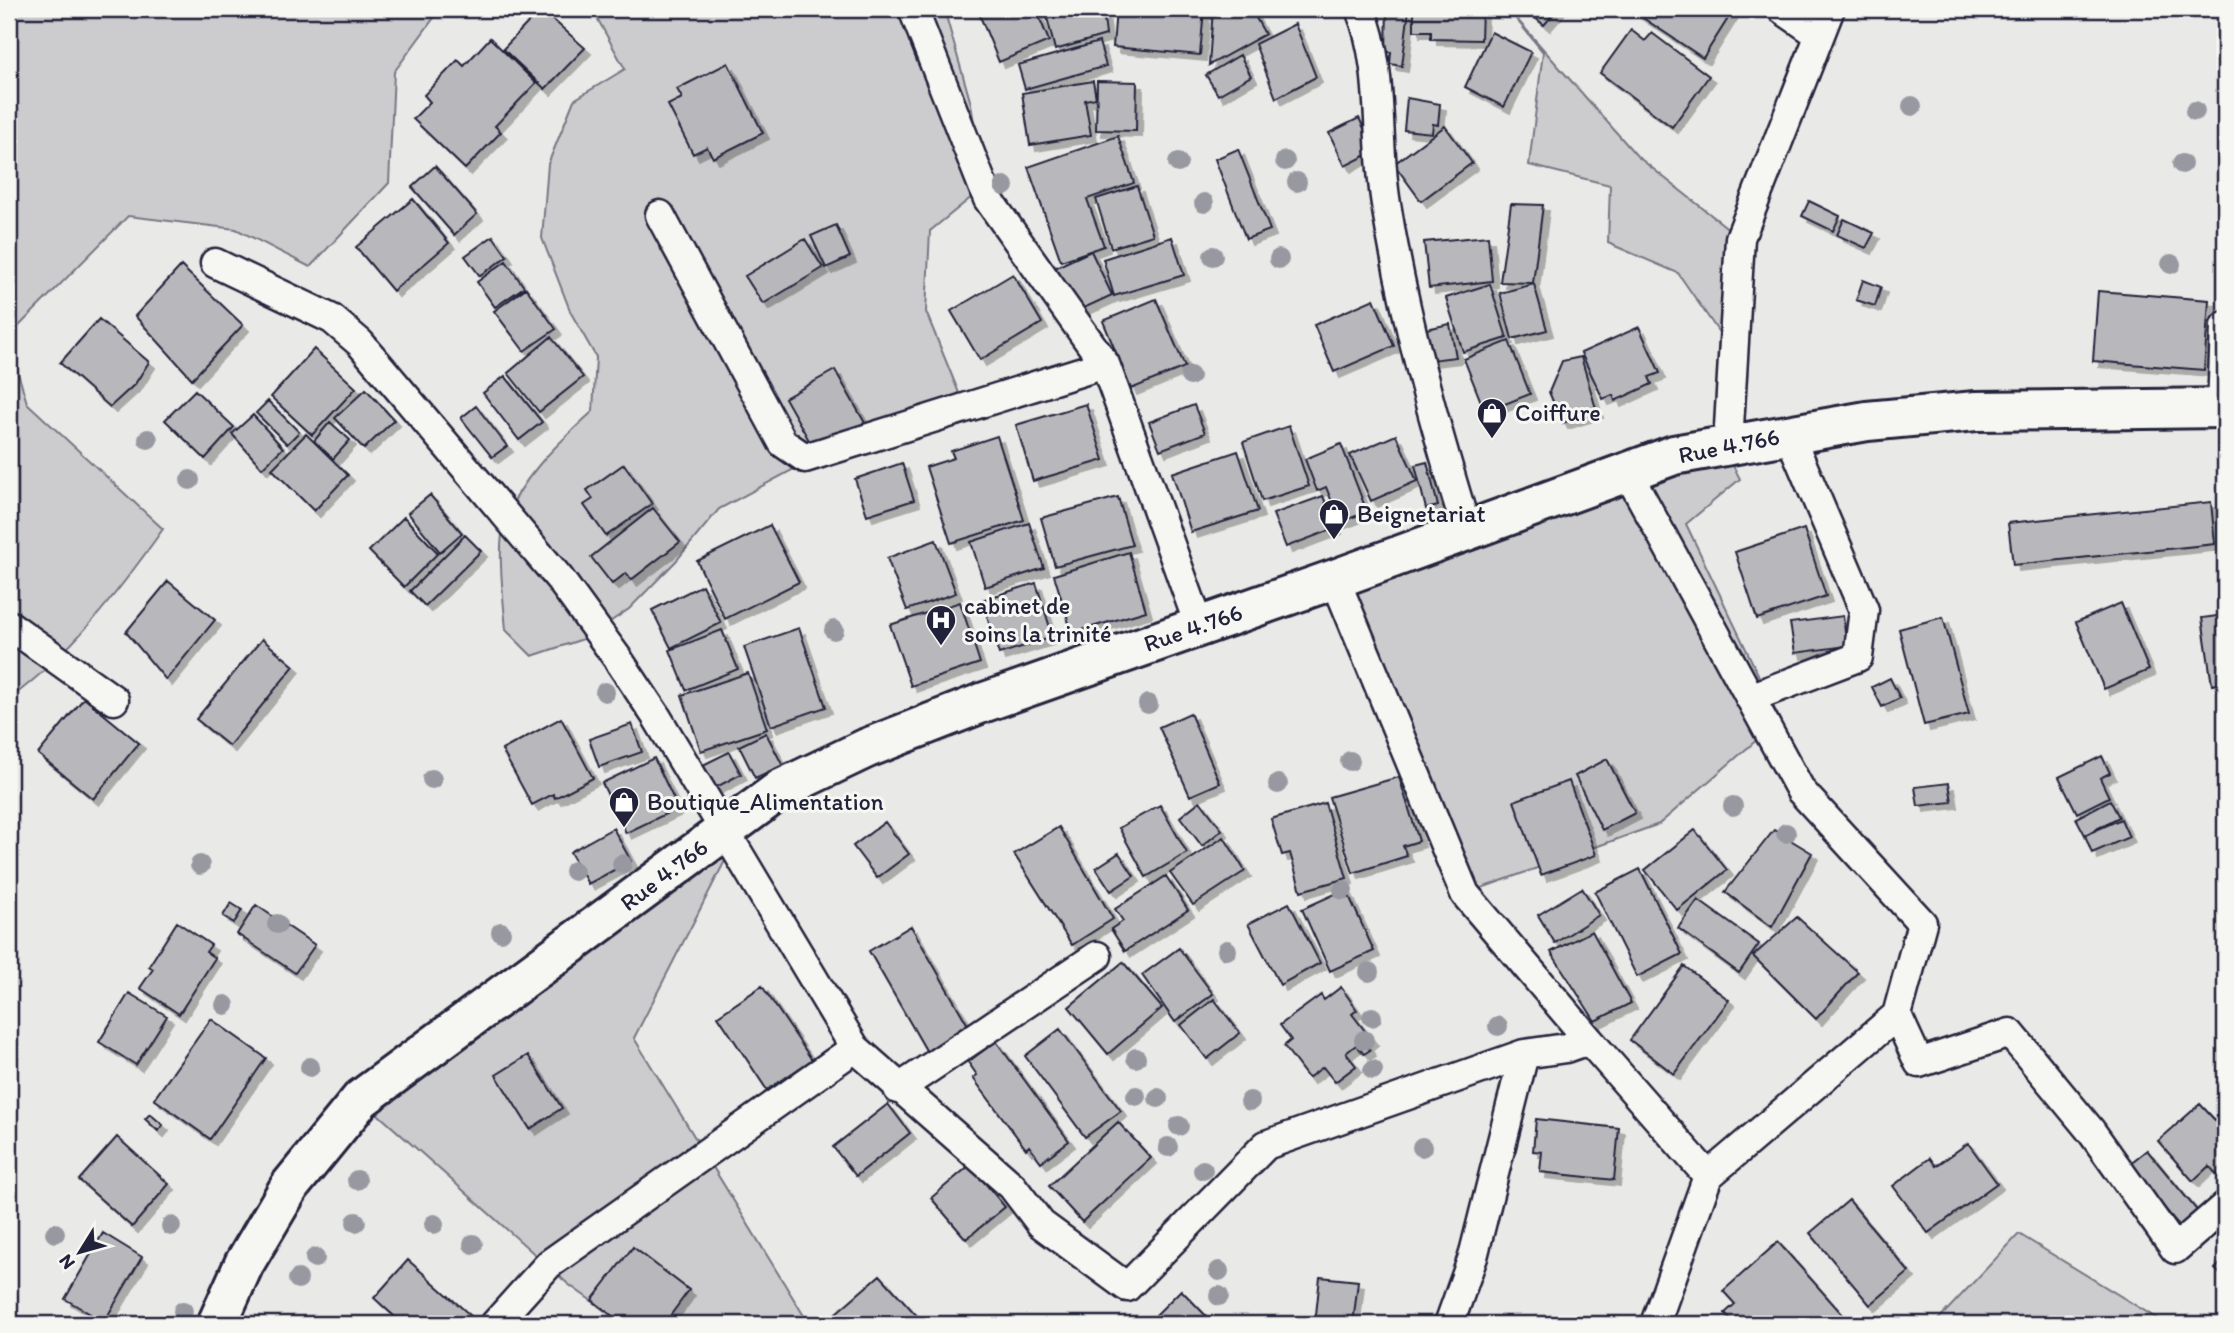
<svg xmlns="http://www.w3.org/2000/svg" width="2234" height="1333" font-family="Itim,sans-serif">
<style>
.green{fill:#ccccce;stroke:#777784;stroke-width:2}
.building{fill:#b8b8bc;stroke:#22223b;stroke-width:2;filter:url(#shadow)}
.lines{fill:none;stroke-linecap:round;stroke-linejoin:round}
.street-casing{stroke:#22223b;stroke-width:33}
.secondary-casing{stroke:#22223b;stroke-width:44}
.street{stroke:#f6f6f2;stroke-width:28}
.secondary{stroke:#f6f6f2;stroke-width:38}
.tree{fill:#9898a1}
.labels{text-anchor:middle;stroke-width:6;stroke-linejoin:round;paint-order:stroke}
.poi-label{font-size:24px;fill:#22223b;stroke:#f6f6f2;text-anchor:start}
.street-label{font-size:24px;fill:#22223b;stroke:#f6f6f2}
</style>
<defs>
<filter id="shadow"><feDropShadow dx="6" dy="6" stdDeviation="0" flood-color="#0004"/></filter>
</defs>
<rect width="100%" height="100%" fill="#e9e9e7"/>
<filter id="ink" filterUnits="userSpaceOnUse"><feTurbulence type="fractalNoise" baseFrequency=".0143" numOctaves="2"/><feDisplacementMap in="SourceGraphic" scale="14" xChannelSelector="R" yChannelSelector="G"/><feConvolveMatrix kernelMatrix="1 2 1 2 8 2 1 2 1" color-interpolation-filters="sRGB"/></filter>
<g filter="url(#ink)">
<path class="green" d="M9,9h443l-13,2 -45,61 -5,111 -79,84 -74,-38 -108,-13 -119,120z
M589,9h355l27,95 13,83 -54,44 -4,81 35,86 -124,48 -118,63 -43,52 -47,48 -43,29 -54,18 -26,-26c-2,-26 -10,-86 -1,-109 17,-46 54,-78 88,-110l3,-54 -25,-44 -29,-75 6,-74 26,-64 51,-31 -29,-53z
M1508,9l129,147 103,82 -15,212 15,29 -54,45 94,196 -121,104 -194,70 -130,-315 383,-129 4,-113 -44,-64 -70,-30 2,-58 -81,-20 14,-113z
M9,343l18,60 136,126c-44,62 -92,125 -154,170z
M751,810l-117,228 175,286h-185l-56,-40 -207,-185z
M2019,1234l147,90h-232z"/>
<path class="building" d="M541,9l44,39 -40,41 -42,-40z
M977,9h59l13,32 -50,21z
M1045,9h58l3,26 -51,15z
M1116,9h88l-4,46 -87,-8z
M1213,9h38l14,25 -56,31z
M1387,9h22l-7,57 -12,-2 1,-12h-5z
M1414,9h68l-1,31 -50,-1v-8h-17z
M1525,9h33l-14,16z
M1636,9h98l-31,49 -69,-46z
M1295,24l21,53 -40,21 -21,-54z
M1631,30l14,11 7,-8 57,43 -37,51 -72,-54z
M1491,32l40,20 -27,55 -39,-20z
M490,38l46,45 -41,43 6,6 -36,37 -52,-50 17,-17 -6,-7 34,-35 6,6z
M1099,42l7,24 -81,23 -7,-24z
M1240,55l11,21 -33,19 -12,-20z
M728,63l35,70 -50,25 -6,-11 -14,7 -25,-49 14,-7 -5,-9z
M1093,81l3,17 -11,2 6,35 -61,10 -8,-52z
M1097,81l40,1 -1,49 -40,-1z
M1407,98l33,6 -2,21 -5,-1 -1,9 -28,-3z
M1359,118l16,33 -30,15 -16,-33z
M1445,126l27,37 -51,38 -27,-37z
M1118,136l16,47 -47,16 17,47 -43,15 -33,-94z
M1238,149l32,81 -24,9 -31,-80z
M435,166l42,48 -23,21 -42,-48z
M1137,186l16,49 -42,13 -15,-49z
M413,199l36,44 -56,48 -37,-44z
M1809,201l31,15 -7,15 -31,-15z
M1511,204l32,1 -10,78 -33,-1z
M1844,219l30,14 -8,15 -29,-13z
M836,225l14,32 -24,11 -15,-32z
M493,236l14,20 -27,20 -15,-20z
M1488,236l4,45 -63,7 -5,-46z
M1172,237l12,38 -70,21 -11,-37z
M805,239l18,29 -60,36 -18,-28z
M1091,251l21,44 -39,18 -21,-44z
M506,261l18,26 -29,20 -18,-25z
M181,266l62,59 -51,54 -57,-63z
M1013,274l29,49 -62,37 -29,-49z
M1863,280l18,7 -6,19 -19,-6z
M1490,284l17,54 -44,14 -17,-54z
M1534,284l13,46 -35,9 -12,-46z
M526,288l30,41 -32,22 -30,-40z
M2098,291l111,9 -5,70 -111,-9z
M1156,299l29,68 -54,22 -28,-68z
M1374,299l20,47 -60,26 -20,-47z
M99,319l50,43 -14,22 -25,23 -50,-44z
M1450,324l6,33 -25,3 -5,-31z
M1639,327l21,46 -11,4 3,7 -37,17 -2,-6 -10,4 -22,-46z
M551,337l32,40 -44,35 -31,-39z
M1509,341l21,53 -45,18 -21,-53z
M314,349l42,39 -44,47 -41,-38z
M1581,357l16,55 -35,11 -13,-31 13,-31z
M835,370l30,53 -50,28 -30,-53z
M505,376l37,46 -23,18 -36,-47z
M366,389l28,31 -30,29 -29,-31z
M195,390l39,37 -29,32 -40,-39z
M268,401l31,31 -12,12 -31,-31z
M1086,404l18,56 -71,21 -17,-56z
M1194,405l11,28 -45,17 -11,-28z
M476,406l31,40 -15,11 -31,-39z
M253,415l30,33 -21,20 -30,-34z
M330,422l20,18 -17,19 -19,-18z
M1289,426l20,60 -47,15 -19,-59z
M306,434l42,41 -34,36 -42,-42z
M1396,435l21,46 -46,20 -21,-46z
M997,436l27,84 -73,23 -25,-76 28,-9 -3,-7z
M1341,444l26,68 -27,10 -14,-35 -9,4 -12,-32z
M1238,451l20,60 -67,21 -19,-59z
M1427,462l11,44 -12,3 -11,-44z
M902,463l12,37 -47,15 -12,-36z
M624,464l28,40 -46,32 -22,-31 9,-6 -6,-9z
M430,495l32,38 -22,19 -32,-39z
M1323,496l13,32 -50,19 -13,-33z
M1118,497l14,48 -77,21 -14,-48z
M2211,502l4,42 -202,21 -5,-42z
M653,508l27,34 -49,38 -5,-7 -14,11 -21,-27z
M404,517l34,36 -34,34 -35,-36z
M1029,523l15,45 -59,19 -14,-45z
M770,525l29,57 -74,37 -28,-58z
M1804,529l22,67 -69,23 -22,-67z
M465,535l16,16 -56,55 -15,-15z
M936,540l20,53 -49,17 -20,-52z
M1129,552l17,59 -74,22 -18,-58z
M168,581l47,39 -49,60 -40,-48z
M1036,583l17,54 -54,17 -17,-54z
M702,585l19,38 -50,25 -19,-38z
M960,602l20,61 -69,23 -21,-61z
M2121,603l28,67 -45,19 -28,-67z
M2225,615v68l-13,2 -10,-67z
M1843,616l4,30 -52,7 -5,-30z
M1943,617l26,97 -45,11 -25,-96z
M799,628l27,79 -55,19 -27,-79z
M722,630l16,39 -52,21 -16,-40z
M262,639l32,27 -65,80 -33,-27z
M748,673l19,56 -66,22 -19,-56z
M1890,678l10,20 -18,9 -10,-20z
M84,698l55,45 -46,56 -55,-45z
M1190,713l30,70 -30,13 -31,-69z
M561,718l32,60 -38,20 -2,-4 -21,11 -30,-55z
M632,724l10,28 -43,15 -10,-28z
M766,733l20,39 -10,4 -4,-6 -17,8 -16,-32z
M729,752l12,22 -28,15 -12,-23z
M2102,756l8,17 -10,5 9,19 -32,16 -18,-36z
M654,758l24,50 -52,25 -24,-50z
M1607,759l28,54 -33,17 -27,-54z
M1399,777l20,64 -16,5 4,10 -54,17 -24,-76z
M1569,781l27,74 -55,20 -27,-74z
M1949,783l3,19 -34,4 -3,-19z
M2110,800l9,17 -34,18 -9,-17z
M1200,801l22,29 -20,16 -22,-29z
M1325,803l22,75 -46,13 -11,-38 -8,2 -11,-36z
M1160,805l27,48 -41,24 -27,-49z
M2121,819l8,18 -37,16 -7,-18z
M885,822l24,32 -32,24 -24,-32z
M1059,827l54,92 -41,26 -58,-91z
M613,828l18,33 -43,23 -18,-32z
M1695,830l32,40 -50,40 -32,-40z
M1774,830l38,23 -40,74 -47,-35z
M1224,837l21,34 -52,34 -23,-32z
M1119,853l15,23 -23,15 -15,-23z
M1640,869l42,85 -45,23 -42,-85z
M1166,876l22,34 -63,41 -14,-22 12,-8 -8,-12z
M1582,888l17,27 -44,28 -17,-28z
M1346,889l28,62 -44,20 -28,-62z
M1698,900l61,44 -20,29 -61,-45z
M231,903l11,7 -8,13 -11,-7z
M1289,903l31,60 -40,22 -32,-61z
M256,905l59,40 -20,28 -58,-39z
M1797,917l61,55 -42,47 -63,-63z
M177,922l34,23 -5,7 9,6 -36,56 -39,-26 13,-19 -4,-3z
M911,926l58,101 -42,25 -58,-101z
M1592,931l39,72 -36,18 -44,-69z
M1179,948l34,46 -38,28 -33,-47z
M1123,962l39,46 -54,46 -39,-47z
M1684,966l45,34 -55,74 -44,-34z
M762,986l50,74 -45,30 -49,-74z
M1341,987l16,23 -5,4 20,26 -6,5 4,5 -6,4 -8,-9 -10,8 10,13 -21,16 -12,-15 -15,11 -24,-32 7,-6 -11,-15 41,-30 3,5z
M129,993l38,23 -31,49 -37,-23z
M1214,999l26,34 -33,26 -26,-34z
M211,1019l55,39 -56,81 -56,-40z
M1060,1029l61,82 -36,26 -60,-81z
M996,1041l73,100 -28,21 -12,-16 -3,3 -53,-71 4,-3 -9,-13z
M528,1055l34,53 -32,21 -34,-54z
M888,1104l22,29 -54,43 -23,-29z
M2200,1104l25,27v46l-3,3 -13,-14 -16,15 -35,-40z
M150,1114l13,11 -5,6 -13,-12z
M1536,1119l83,9 -5,52 -74,-8 2,-20 -9,-1z
M1118,1122l33,36 -69,64 -33,-36z
M117,1137l52,47 -37,43 -53,-47z
M1968,1143l29,40 -69,50 -35,-47 37,-28 6,8z
M2147,1150l53,64 -18,15 -54,-64z
M970,1165l35,42 -39,32 -35,-41z
M1849,1200l60,72 -39,33 -60,-72z
M103,1233l39,24 -38,65 -39,-23z
M1778,1242l73,82h-116l-10,-11 10,-9 -12,-13z
M633,1247l56,43 -25,34h-41l-31,-24z
M2225,1259v20l-10,-10z
M408,1260l72,64h-85v-7l-21,-19z
M880,1275l39,43 -8,6h-77l-5,-5z
M1320,1277l38,4 -5,43h-38z
M1181,1290l33,34h-67z"/>
<g class="lines">
<g class="street-casing">
<path id="street" d="M913,9l75,190 117,165
M1360,9c25,60 15,131 26,195 18,112 48,219 81,327
M1782,9l36,25
M660,215l123,228 22,15 300,-94 94,261
M215,263l117,56 28,24 199,235 59,81 38,57 199,332 157,138 29,38 86,63 139,-142 258,-91 42,-6 23,-8 -124,-146 -130,-315
M2222,408l3,-82
M1728,444l12,-206 90,-229
M1628,473l173,318 121,132 -25,92 -189,161 -52,145 3,3
M9,625l105,75
M1750,698l108,-41 6,-47 -75,-176
M1897,1015l22,48 91,-30 81,98 84,118 50,-43
M1589,1040l119,136
M898,1089l199,-133
M495,1324l54,-60 306,-216
M1449,1324l24,-67 51,-203"/>
</g>
<g class="secondary-casing">
<path id="secondary" d="M217,1324l27,-60 46,-78 71,-87 420,-310 86,-41 115,-45 353,-124 339,-124 193,-34 109,-10 249,-3"/>
</g>
<use href="#street" class="street"/>
<use href="#secondary" class="secondary"/>
</g>
<g class="tree">
<circle cx="1912" cy="106" r="10"/>
<circle cx="2195" cy="111" r="10"/>
<circle cx="1285" cy="161" r="10"/>
<circle cx="1178" cy="163" r="10"/>
<circle cx="2182" cy="164" r="10"/>
<circle cx="1297" cy="182" r="10"/>
<circle cx="1004" cy="186" r="10"/>
<circle cx="1204" cy="203" r="10"/>
<circle cx="1213" cy="256" r="10"/>
<circle cx="1279" cy="259" r="10"/>
<circle cx="2171" cy="264" r="10"/>
<circle cx="1190" cy="376" r="10"/>
<circle cx="148" cy="439" r="10"/>
<circle cx="190" cy="480" r="10"/>
<circle cx="834" cy="630" r="10"/>
<circle cx="605" cy="692" r="10"/>
<circle cx="1148" cy="704" r="10"/>
<circle cx="1350" cy="761" r="10"/>
<circle cx="432" cy="779" r="10"/>
<circle cx="1278" cy="784" r="10"/>
<circle cx="1733" cy="806" r="10"/>
<circle cx="1786" cy="833" r="10"/>
<circle cx="622" cy="864" r="10"/>
<circle cx="200" cy="865" r="10"/>
<circle cx="574" cy="871" r="10"/>
<circle cx="1343" cy="890" r="10"/>
<circle cx="277" cy="924" r="10"/>
<circle cx="501" cy="932" r="10"/>
<circle cx="1227" cy="950" r="10"/>
<circle cx="1369" cy="972" r="10"/>
<circle cx="225" cy="1005" r="10"/>
<circle cx="1372" cy="1017" r="10"/>
<circle cx="1498" cy="1026" r="10"/>
<circle cx="1364" cy="1040" r="10"/>
<circle cx="1136" cy="1058" r="10"/>
<circle cx="310" cy="1067" r="10"/>
<circle cx="1373" cy="1070" r="10"/>
<circle cx="1136" cy="1096" r="10"/>
<circle cx="1158" cy="1098" r="10"/>
<circle cx="1250" cy="1101" r="10"/>
<circle cx="1179" cy="1126" r="10"/>
<circle cx="1168" cy="1147" r="10"/>
<circle cx="1422" cy="1147" r="10"/>
<circle cx="1203" cy="1170" r="10"/>
<circle cx="357" cy="1180" r="10"/>
<circle cx="356" cy="1222" r="10"/>
<circle cx="434" cy="1224" r="10"/>
<circle cx="171" cy="1226" r="10"/>
<circle cx="55" cy="1233" r="10"/>
<circle cx="473" cy="1244" r="10"/>
<circle cx="315" cy="1258" r="10"/>
<circle cx="1219" cy="1271" r="10"/>
<circle cx="298" cy="1279" r="10"/>
<circle cx="1219" cy="1296" r="10"/>
<circle cx="183" cy="1311" r="10"/>
</g>
</g>
<defs>
<g id="shop-pin" transform="scale(1.575)"><path d="M0 17L-7.5 6A9.5 9.5 0 1 1 7.5 6Z" fill="#22223b" stroke="#f6f6f2"/><path d="M-5-2.5h2.3a2.7 3.5 0 0 1 5.4 0H5L5.5 6h-11ZM-1.5-2.5h3a1.5 2.3 0 0 0-3 0Z" fill="#fff"/></g>
<g id="hospital-pin" transform="scale(1.575)"><path d="M0 17L-7.5 6A9.5 9.5 0 1 1 7.5 6Z" fill="#22223b" stroke="#f6f6f2"/><path d="M-5-5h3v3.5h4V-5h3V5h-3V1.5h-4V5h-3Z" fill="#fff"/></g>
</defs>
<g fill-rule="evenodd">
<use href="#shop-pin" x="1492" y="413"/>
<use href="#shop-pin" x="1334" y="514"/>
<use href="#hospital-pin" x="941" y="620"/>
<use href="#shop-pin" x="624" y="802"/>
</g>
<g class="labels">
<g class="poi-label">
<text x="1515" y="421">Coiffure</text>
<text x="1357" y="522">Beignetariat</text>
<text x="964" y="614">cabinet de<tspan x="964" dy="28">soins la trinité</tspan></text>
<text x="647" y="810">Boutique_Alimentation</text>
</g>
<g class="street-label">
<text transform="translate(1729 446) rotate(-11)" y="8">Rue 4.766</text>
<text transform="translate(1193 628) rotate(-19)" y="8">Rue 4.766</text>
<text transform="translate(664 875) rotate(-37)" y="8">Rue 4.766</text>
</g>
</g>
<rect width="2234" height="1333" fill="none" stroke="#f6f6f2" stroke-width="35"/>
<rect x="18" y="18" width="2199" height="1298" fill="none" stroke="#22223b" stroke-width="2.5" filter="url(#ink)"/>
<g transform="translate(80 1252) rotate(233)" stroke="#f6f6f2" stroke-width="5" paint-order="stroke">
<path d="M0-5L12 26L0 18L-12 26Z" fill="#22223b"/>
<text y="-10" font-size="19" font-weight="bold" text-anchor="middle" fill="#22223b">N</text>
</g>
</svg>
